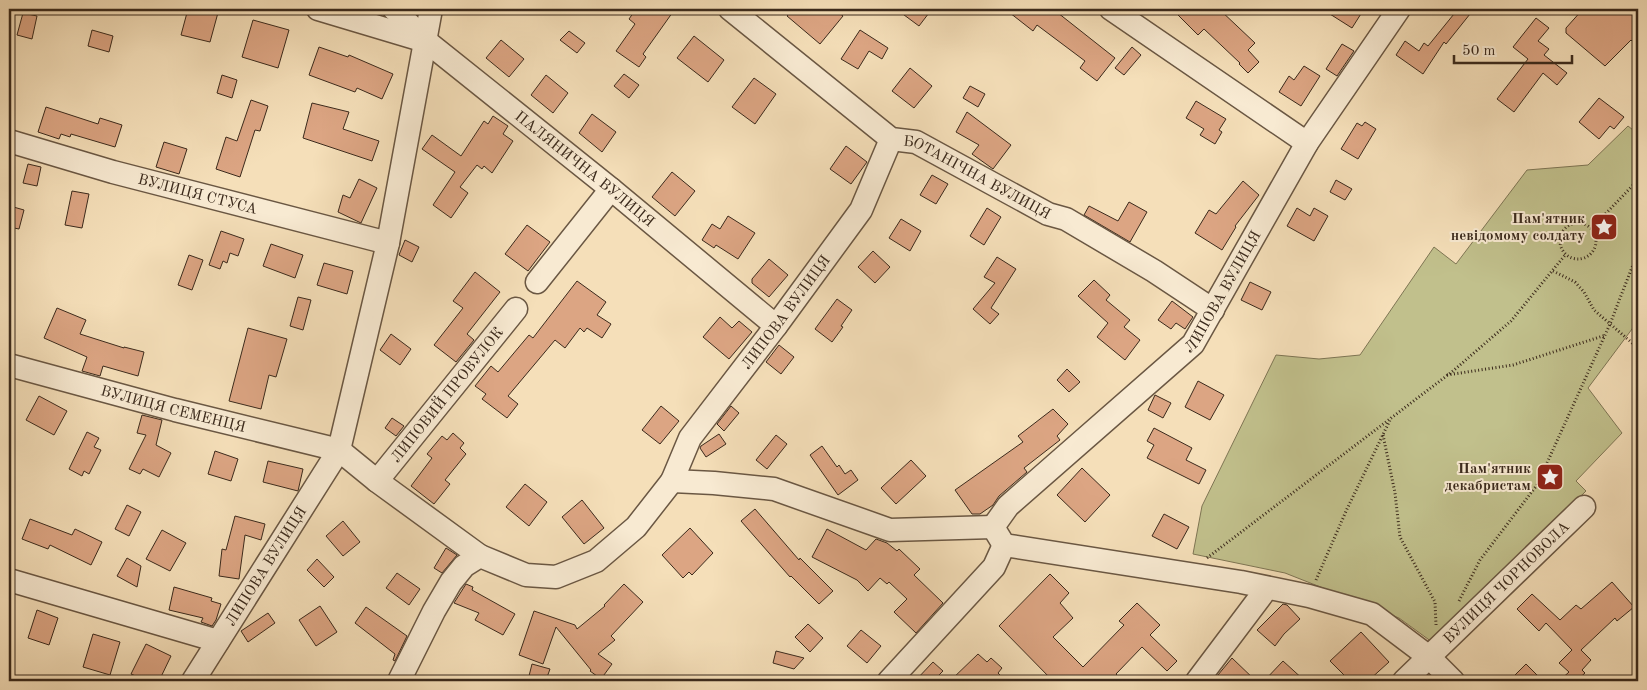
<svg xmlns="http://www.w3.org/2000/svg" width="1647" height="690" font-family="'Old Standard TT',serif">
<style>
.green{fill:#c1c08c;stroke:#7e7554}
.building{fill:#dca583;stroke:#3b2a1c}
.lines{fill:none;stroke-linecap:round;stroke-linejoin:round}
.minor-casing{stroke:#6a5743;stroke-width:25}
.path{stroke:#3b2a1c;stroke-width:3;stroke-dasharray:1 2.5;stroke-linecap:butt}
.minor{stroke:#f8ead2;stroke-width:22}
.labels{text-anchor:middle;stroke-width:4;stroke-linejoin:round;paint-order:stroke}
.street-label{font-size:15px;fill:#3b2a1c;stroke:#f8ead2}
.poi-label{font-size:15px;font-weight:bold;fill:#3b2a1c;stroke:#f8ead2;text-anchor:end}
</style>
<rect width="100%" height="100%" fill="#f5dfb9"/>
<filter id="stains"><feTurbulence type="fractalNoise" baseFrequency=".004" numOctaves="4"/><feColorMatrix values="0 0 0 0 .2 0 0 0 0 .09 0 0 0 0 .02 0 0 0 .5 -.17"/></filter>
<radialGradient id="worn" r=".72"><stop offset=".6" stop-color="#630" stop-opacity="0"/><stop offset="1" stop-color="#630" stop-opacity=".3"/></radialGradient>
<path class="green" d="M1628,126l10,8v187l-50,67 34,45 -46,48 10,10 -154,151 -33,-24 -114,-45 -92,-19 9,-48 74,-151 43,4 41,-4 74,-108 22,17 71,-94 61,-5z"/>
<path class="building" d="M188,9h31l-9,33 -29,-7z
M636,9h39l-32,45 3,3 -7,10 -23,-16 19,-27 -6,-5z
M793,9h41l9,7 -23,28 -33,-28z
M896,9h36l-13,17z
M1005,9h48l62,49 -18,23 -17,-13 5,-7 -48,-36 -4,6z
M1172,9h47l36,34 -7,7 11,12 -11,11 -9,-9 1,-1 -36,-34 -6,6z
M1322,9h42l-12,19z
M1458,9h16l-28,35 -2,-2 -21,32 -27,-19 9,-14 14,10 5,-8 4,3z
M1583,9h55v38l-7,-7 -26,26 -39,-33v-5z
M23,13l14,3 -5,23 -15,-4z
M1536,18l13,10 -11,13 11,8 -5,6 23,18 -10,12 -14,-12 -29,39 -17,-13 31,-40 -15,-12z
M253,20l36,10 -11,38 -36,-11z
M92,30l21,6 -4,16 -21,-6z
M860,30l28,18 -6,11 -13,-8 -11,18 -17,-10z
M569,31l16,12 -8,10 -17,-13z
M694,36l30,24 -16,22 -31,-24z
M501,40l23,19 -15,18 -23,-19z
M1342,44l12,7 -17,25 -11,-7z
M319,47l29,10 1,-2 44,19 -11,25 -25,-11 -2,4 -46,-17z
M1132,47l9,8 -17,20 -9,-7z
M1304,66l16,10 -19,30 -22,-14 10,-16 5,4z
M910,68l22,18 -18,22 -22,-17z
M624,74l15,11 -10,13 -15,-12z
M222,75l15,5 -5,18 -15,-5z
M546,75l22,18 -15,20 -22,-18z
M754,78l22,16 -21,30 -23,-17z
M970,86l15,8 -7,13 -15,-9z
M1599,98l25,19 -10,12 -4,-3 -11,13 -20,-17z
M251,100l17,6 -8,25 -5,-1 -15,47 -24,-8 10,-32 11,4z
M1196,101l30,18 -7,11 3,2 -7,12 -15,-9 4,-6 -18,-11z
M312,103l37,9 -6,17 36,12 -7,20 -69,-23z
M46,107l52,17 2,-6 22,7 -7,22 -44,-13 -1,3 -9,-3 -2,5 -21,-7z
M967,112l44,33 -18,24 -21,-15 7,-9 -23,-13z
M592,114l24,18 -14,20 -23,-19z
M493,116l15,10 -5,8 10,7 -21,32 -8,-7 -2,3 -5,-4 -17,22 8,6 -17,25 -18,-13 22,-33 -33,-23 10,-14 29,21 23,-35 4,3z
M1365,122l11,7 -18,30 -17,-10 16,-26 5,3z
M164,142l23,7 -8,25 -23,-7z
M846,146l21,16 -16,22 -21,-15z
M28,164l13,3 -4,19 -14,-3z
M672,172l23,19 -20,25 -23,-19z
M932,175l16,9 -12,20 -16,-9z
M359,179l18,9 -16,35 -23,-11 5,-17 7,3z
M1336,180l16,9 -7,11 -15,-8z
M1243,181l16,14 -24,31 1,1 -14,23 -27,-17 14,-23 7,4z
M72,191l17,3 -7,34 -17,-3z
M1129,202l18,10 -17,30 -46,-27 5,-9 29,15z
M10,206l14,4 -5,19 -10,-2z
M987,208l14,9 -17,28 -14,-9z
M1297,208l13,8 4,-8 14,8 -14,25 -27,-15z
M728,216l27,17 -17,26 -22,-14 -2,3 -12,-8 10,-16 8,5z
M901,219l20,12 -11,20 -21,-13z
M527,225l23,17 -22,29 -23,-17z
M221,231l23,8 -6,17 -8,-3 -3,10 -4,-2 -3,8 -11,-4z
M405,240l14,7 -7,15 -13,-7z
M271,244l32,11 -8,23 -32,-12z
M873,251l17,16 -15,16 -17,-16z
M189,255l14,5 -11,30 -14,-5z
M997,257l19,12 -25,39 8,6 -9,10 -17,-15 22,-26 -11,-6z
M769,259l19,16 -19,22 -17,-14v-4z
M324,263l29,8 -6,23 -30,-9z
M475,272l25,20 -33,42 7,6 -18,22 -22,-17 29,-37 -10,-7z
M1094,280l16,15 -4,5 24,20 -6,7 16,13 -15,20 -28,-23 11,-14 -30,-27z
M577,281l29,21 -9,13 14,9 -9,14 -15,-10 -3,4 -4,-4 -15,20 -10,-8 -47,56 10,8 -11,14 -25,-19 4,-5 -11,-8 16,-20 7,6 31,-37 4,3z
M1250,282l21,10 -9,18 -21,-10z
M298,297l13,3 -8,30 -13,-4z
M837,299l15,11 -11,16 2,1 -11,15 -17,-13z
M1172,301l21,16 -8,12 -9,-6 -5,6 -13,-9z
M57,308l29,12 -6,14 44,14v-1l20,5 -6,24 -35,-10 -3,10 -18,-5 5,-14 -43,-19z
M720,317l12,11 7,-7 13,11 -23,27 -26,-22z
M248,328l39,11 -11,38 -7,-2 -8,34 -32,-8z
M391,334l20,15 -11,16 -20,-15z
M779,345l15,12 -13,17 -15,-12z
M1067,369l13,13 -11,10 -12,-12z
M1198,381l26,14 -14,25 -25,-13z
M1155,395l16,8 -8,15 -15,-8z
M39,396l28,15 -13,24 -28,-15z
M661,406l18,15 -19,23 -18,-14z
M731,406l8,7 -15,18 -7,-7z
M1053,409l15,15 -11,12 3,4 -36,28 3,4 -28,24 -6,9 -13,9h-8l-17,-24 68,-48 -5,-6z
M142,415l20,5 -6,25 15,8 -12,24 -16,-8 -3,5 -11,-5 17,-34 -9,-2z
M392,418l12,8 -8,10 -11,-8z
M1154,428l38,20 -6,12 20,10 -7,14 -52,-26 7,-13 -7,-4z
M87,432l12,6 -5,9 7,3 -12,24 -5,-3 -2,5 -13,-7z
M453,433l11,10 -4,5 6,6 -21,26 5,4 -16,20 -23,-18 21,-28 -5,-4 15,-18 5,4z
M719,434l7,10 -20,13 -6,-9 1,-2z
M776,435l11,9 -20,25 -11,-9z
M822,446l15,21 2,-2 6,9 6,-4 7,10 -20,15 -28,-40z
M215,451l23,8 -7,22 -23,-7z
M911,460l15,16 -30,28 -15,-16z
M268,461l35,8 -5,22 -35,-9z
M1082,468l28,27 -25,27 -28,-27z
M525,484l22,18 -18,24 -23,-19z
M582,500l22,28 -20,16 -22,-27z
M127,505l14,7 -12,24 -14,-7z
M755,509l44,51 1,-2 33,33 -14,13 -28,-28 -1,1 -49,-56z
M1164,514l25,13 -12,22 -25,-13z
M235,516l30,8 -4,16 -16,-5 -6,44 -20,-3 3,-27 4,1z
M30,519l42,16 3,-6 27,13 -11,23 -41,-20 -2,4 -26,-10z
M343,521l17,21 -17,14 -17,-20z
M690,528l23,25 -21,22 -3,-3 -6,6 -21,-23z
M827,529l39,21 10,-11 11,4 10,8 2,-2 21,20 -6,6 29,28 -27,30 -22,-21 13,-13 -18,-17 -2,2 -7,-6 -12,13 -11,-11 -45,-23z
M162,530l24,13 -16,28 -24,-12z
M446,548l11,7 -15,18 -8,-5z
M127,558l14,8 -4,21 -20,-11z
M317,559l17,18 -10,10 -17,-17z
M397,573l23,16 -11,16 -23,-17z
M1050,574l19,19 -9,10 13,15 -20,19 30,30 41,-42 -5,-4 18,-18 23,22 -10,10 27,26 -10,10 -25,-24 -26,27 7,7h-70l-54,-55z
M1612,582l22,25 -17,14 -2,-3 -34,32 10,10 -9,10 3,3 -9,8h-17l10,-9 -10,-9 13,-13 -26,-27 -7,8 -22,-22 15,-15 28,26 16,-15 5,4z
M466,584l7,3 -1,3 43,24 -12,21 -28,-15 4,-7 -25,-10z
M624,584l19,18 -32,34 4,4 -17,14 14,10 -11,15 -11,-8 1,-1 -35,-43 -13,37 -24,-9 15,-44 41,14 2,4 28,-23 -1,-1z
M174,587l38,11 -1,3 10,3 -5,16 -4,6 -11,-4 2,-4 -34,-8z
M1283,604l4,1 13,14 -16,15 -9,12 -18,-16z
M320,606l17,26 -21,14 -17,-26z
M366,607l41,29 -12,25 -2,-1 2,-6 -40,-31z
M37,610l21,8 -9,27 -21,-7z
M268,613l7,10 -27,19 -7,-11z
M808,624l15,14 -13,14 -15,-15z
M861,630l20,16 -14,17 -20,-17z
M1361,632l28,30 -21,19h-18l-20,-20z
M93,634l27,8 -10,33 -27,-8z
M146,644l25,12 -12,25h-12l-16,-7z
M776,651l28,7 -10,11 -21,-6z
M978,654l9,8 4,-4 11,10 -4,5 8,8h-56z
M1232,658l24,23h-43z
M1283,661l22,20h-41z
M933,662l10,9 -10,10h-18z
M532,664l18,5 -4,11 -17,-4z
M1526,664l17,17h-34z"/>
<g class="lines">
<g class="minor-casing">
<g id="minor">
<path d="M318,9l107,32"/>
<path id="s1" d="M394,9l32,32 185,148 165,137"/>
<path id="s2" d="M730,9l161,130 25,3 132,72 18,5 88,52 59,39"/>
<path d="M1111,9l196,134"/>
<path id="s3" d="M9,141l104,31 275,71"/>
<path d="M537,282l74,-93"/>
<path id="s4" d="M9,365l166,45 164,40 38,31 103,75"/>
<path id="s5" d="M377,481l139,-172"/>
<path d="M672,481l42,2 60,6 116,41 103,-3 11,18 237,37 68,14 63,18 57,43 24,24"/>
<path id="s6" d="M993,527l15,-21 185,-162 114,-201 92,-134"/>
<path d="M9,580l209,61"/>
<path id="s7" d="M193,681l146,-231 49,-207 43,-234"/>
<path id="s8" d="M399,681l35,-70 17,-29 13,-16 16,-10 46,19 30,2 40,-16 40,-34 36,-46 18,-43 86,-112 85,-116 30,-71"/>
<path d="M889,681l105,-114 10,-22"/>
<path d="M1197,681l70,-93"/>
<path id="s9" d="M1404,681l180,-174"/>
</g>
</g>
<path class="path" d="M1560 241a18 18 0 1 1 36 0a18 18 0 1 1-36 0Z
M1591,229l47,-49
M1553,271l22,11 9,10 10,18 44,38
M1447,375l66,-10 93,-30
M1383,435l12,58 5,44 35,65 1,23
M1207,558l246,-187 58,-50 55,-67
M1316,580l31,-71 44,-91
M1459,601l21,-41 57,-75 73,-161 28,-72"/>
<use href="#minor" class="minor"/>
</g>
<defs>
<g id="sight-square" transform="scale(1.4375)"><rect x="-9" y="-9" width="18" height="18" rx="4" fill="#8f2418" stroke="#f8ead2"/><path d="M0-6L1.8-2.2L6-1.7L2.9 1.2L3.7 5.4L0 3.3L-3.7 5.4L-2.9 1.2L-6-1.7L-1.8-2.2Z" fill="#fff"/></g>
</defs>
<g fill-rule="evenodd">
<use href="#sight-square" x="1604" y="227"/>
<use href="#sight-square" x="1550" y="477"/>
</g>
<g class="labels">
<g class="street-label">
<text dy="5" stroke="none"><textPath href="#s1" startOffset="249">ПАЛЯНИЧНА ВУЛИЦЯ</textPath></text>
<text dy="5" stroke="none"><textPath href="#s2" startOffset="302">БОТАНІЧНА ВУЛИЦЯ</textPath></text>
<text dy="5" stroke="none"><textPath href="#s3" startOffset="196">ВУЛИЦЯ СТУСА</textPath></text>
<text dy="5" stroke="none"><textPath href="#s6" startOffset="332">ЛИПОВА ВУЛИЦЯ</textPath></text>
<text dy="5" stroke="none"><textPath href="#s8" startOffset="590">ЛИПОВА ВУЛИЦЯ</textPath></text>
<text dy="5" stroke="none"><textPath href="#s5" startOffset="111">ЛИПОВИЙ ПРОВУЛОК</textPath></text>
<text dy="5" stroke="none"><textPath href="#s4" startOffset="170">ВУЛИЦЯ СЕМЕНЦЯ</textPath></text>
<text dy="5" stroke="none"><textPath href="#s7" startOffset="136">ЛИПОВА ВУЛИЦЯ</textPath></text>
<text dy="5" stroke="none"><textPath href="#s9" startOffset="142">ВУЛИЦЯ ЧОРНОВОЛА</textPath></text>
</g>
<g class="poi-label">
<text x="1585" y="223">Пам'ятник<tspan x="1585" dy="17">невідомому солдату</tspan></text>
<text x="1531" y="473">Пам'ятник<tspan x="1531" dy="17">декабристам</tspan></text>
</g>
</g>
<rect width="1647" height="690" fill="none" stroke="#f5dfb9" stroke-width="30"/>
<rect x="10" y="10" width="1627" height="670" fill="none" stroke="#3b2a1c" stroke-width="2.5"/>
<rect x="15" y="15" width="1617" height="660" fill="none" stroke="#3b2a1c"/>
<path d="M1454 55v8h118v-8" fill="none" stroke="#3b2a1c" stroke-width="2.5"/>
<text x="1462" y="55" font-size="15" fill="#3b2a1c" stroke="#f8ead2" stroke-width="4" paint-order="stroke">50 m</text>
<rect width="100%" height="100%" filter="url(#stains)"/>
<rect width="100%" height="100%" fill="url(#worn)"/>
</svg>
